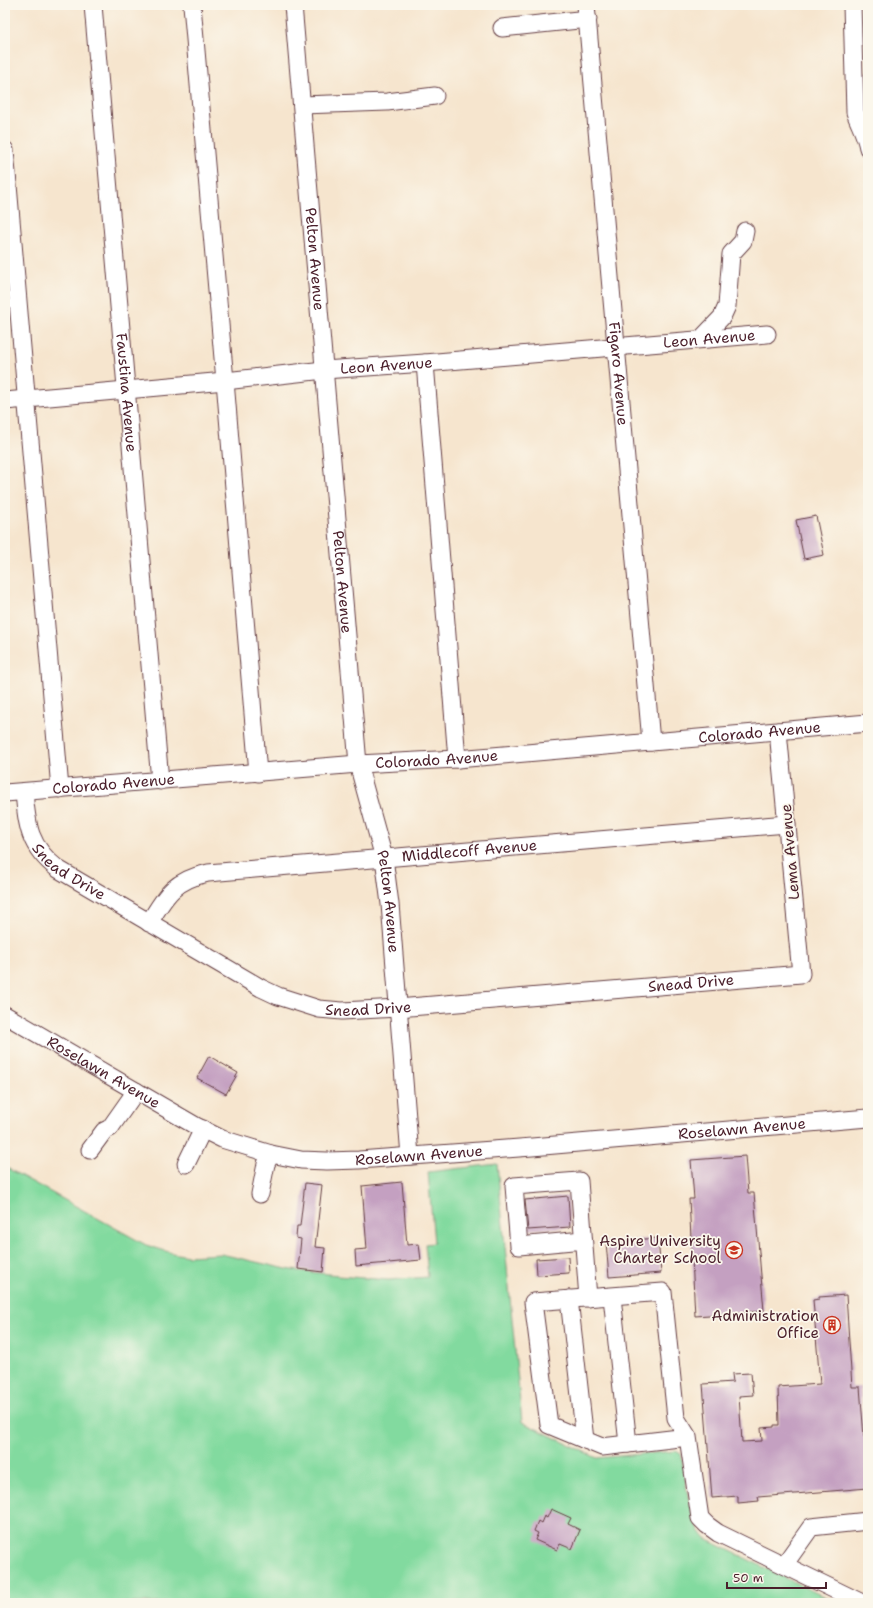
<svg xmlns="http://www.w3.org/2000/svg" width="873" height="1608" font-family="'Shantell Sans',sans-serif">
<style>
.green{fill:#82da9f;stroke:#667c65}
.building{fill:#c4a0c1}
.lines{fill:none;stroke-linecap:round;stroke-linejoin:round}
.minor-casing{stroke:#643d43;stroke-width:19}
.minor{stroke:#fff;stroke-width:17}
.labels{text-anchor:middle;stroke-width:3.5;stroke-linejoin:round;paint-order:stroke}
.street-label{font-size:15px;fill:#4a1f2b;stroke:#fbf7ec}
.poi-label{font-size:15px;fill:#4a1f2b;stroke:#fbf7ec;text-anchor:end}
</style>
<rect width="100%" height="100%" fill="#fbf7ec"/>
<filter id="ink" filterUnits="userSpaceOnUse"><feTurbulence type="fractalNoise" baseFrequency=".025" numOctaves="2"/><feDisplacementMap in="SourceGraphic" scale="8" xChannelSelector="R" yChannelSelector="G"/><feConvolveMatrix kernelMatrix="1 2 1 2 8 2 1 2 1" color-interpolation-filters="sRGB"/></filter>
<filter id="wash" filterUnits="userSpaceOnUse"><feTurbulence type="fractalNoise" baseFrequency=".012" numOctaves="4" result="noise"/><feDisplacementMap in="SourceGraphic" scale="16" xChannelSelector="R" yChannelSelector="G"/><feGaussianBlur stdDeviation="0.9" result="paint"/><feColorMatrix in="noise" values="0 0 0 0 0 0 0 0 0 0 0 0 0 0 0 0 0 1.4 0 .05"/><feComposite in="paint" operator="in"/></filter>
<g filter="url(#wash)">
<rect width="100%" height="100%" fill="#f6e5ce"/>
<path class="green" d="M497,1164l25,258 75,36 79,-7 5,3c5,25 7,67 25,85l131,64h-832v-436l141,78 26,8 16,3 33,-2 70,16 47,5v1l51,4 39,-3 -3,-33 9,-1 -6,-71z"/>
<g id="blocks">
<path class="building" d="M816,516l8,39 -20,4 -8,-39z
M209,1056l29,17 -12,21 -29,-16z
M745,1156l3,37h6l10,118 -69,5 -6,-117h5l-3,-39z
M402,1182l5,63 12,-1 2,16 -65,6 -1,-16 12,-1 -5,-63z
M305,1183l17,2 -7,62 10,1 -2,24 -25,-3 3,-30 -5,-1 1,-12h3z
M568,1196l2,31 -42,3 -3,-30z
M658,1238l3,35 -52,4 -3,-35z
M568,1257l1,16 -32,2 -1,-16z
M846,1295l6,92h8l4,50h4v51l-110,9 1,4 -21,2v-7l-26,2 -9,-114 30,-2 -1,-8 19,-1 2,22 -14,1 3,46 20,-1 -1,-13 13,-1v-2h5l-1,-38 42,-3 -7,-84 6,-1v-2z
M551,1509l20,9 -3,6 12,6 -8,19 -12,-5 -3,6 -22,-10 3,-7 -4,-2 4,-10 3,2 3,-7 3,2z"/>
</g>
</g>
<g filter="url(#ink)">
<use href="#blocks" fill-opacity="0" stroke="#643d43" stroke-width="1"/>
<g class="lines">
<g class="minor-casing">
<g id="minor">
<path id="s1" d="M93,5l67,776"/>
<path d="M192,5l33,376 33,392"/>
<path id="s2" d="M293,5l65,759 26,94 6,46 20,252"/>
<path id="s3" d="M586,5l65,737"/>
<path d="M852,5l3,107c4,12 11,23 13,36"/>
<path d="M502,28l86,-9"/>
<path d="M302,105l85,-3 48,-6"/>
<path d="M5,150l55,639"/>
<path d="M701,339l21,-22 5,-11 4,-52 12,-13 2,-10"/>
<path d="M425,363l32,396"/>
<path id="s4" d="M5,401l220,-20 99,-11 101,-7 342,-29"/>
<path id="s5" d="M24,792c3,34 5,55 34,77l203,119 17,8 41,13 23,2 56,-3 403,-34 -23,-243"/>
<path id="s6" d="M5,793l353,-29 99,-5 411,-36"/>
<path id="s7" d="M149,923c17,-29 26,-43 59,-50l579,-49"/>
<path id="s8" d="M5,1015l191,111 26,13 49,15 30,6 26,1 32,-1 173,-13 336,-29"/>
<path d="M90,1150l14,-19 6,-3 26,-37"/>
<path d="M186,1164l17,-35"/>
<path d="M260,1194l6,-30 5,-10"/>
<path d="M583,1240l-64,6 -5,-60 65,-5 9,117"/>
<path d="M612,1297l16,147"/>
<path d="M569,1299l16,141"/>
<path d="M688,1437l-86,10 -53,-22 -16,-123 130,-10 13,126 12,19 12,81 7,7 11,8 144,70"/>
<path d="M784,1565l27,-38 57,-6"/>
</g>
</g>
<use href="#minor" class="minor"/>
</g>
</g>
<defs>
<g id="school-ring" transform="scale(0.9)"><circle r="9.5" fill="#fbf7ec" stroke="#c8321e" stroke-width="1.5"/><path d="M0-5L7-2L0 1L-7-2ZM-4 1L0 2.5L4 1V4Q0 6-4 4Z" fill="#c8321e"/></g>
<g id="building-ring" transform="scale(0.9)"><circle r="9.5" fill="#fbf7ec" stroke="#c8321e" stroke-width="1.5"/><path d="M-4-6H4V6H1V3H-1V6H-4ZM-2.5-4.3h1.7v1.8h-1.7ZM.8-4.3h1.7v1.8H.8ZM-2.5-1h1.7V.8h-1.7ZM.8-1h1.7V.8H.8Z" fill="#c8321e"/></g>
</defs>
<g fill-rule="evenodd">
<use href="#school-ring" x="734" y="1250"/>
<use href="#building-ring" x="832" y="1325"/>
</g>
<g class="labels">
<g class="street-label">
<text dy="5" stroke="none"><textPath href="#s2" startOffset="255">Pelton Avenue</textPath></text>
<text dy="5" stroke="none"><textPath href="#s4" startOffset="707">Leon Avenue</textPath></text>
<text dy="5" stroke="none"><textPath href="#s4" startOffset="383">Leon Avenue</textPath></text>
<text dy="5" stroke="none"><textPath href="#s3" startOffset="370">Figaro Avenue</textPath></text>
<text dy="5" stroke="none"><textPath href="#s1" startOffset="389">Faustina Avenue</textPath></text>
<text dy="5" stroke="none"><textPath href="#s2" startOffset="579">Pelton Avenue</textPath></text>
<text dy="5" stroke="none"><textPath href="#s6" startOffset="757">Colorado Avenue</textPath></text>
<text dy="5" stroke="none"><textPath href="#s6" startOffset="433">Colorado Avenue</textPath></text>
<text dy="5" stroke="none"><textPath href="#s6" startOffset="109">Colorado Avenue</textPath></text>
<text dy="5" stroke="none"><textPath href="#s7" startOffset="343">Middlecoff Avenue</textPath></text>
<text transform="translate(790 852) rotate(-95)" y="5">Lema Avenue</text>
<text dy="5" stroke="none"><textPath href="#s5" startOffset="98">Snead Drive</textPath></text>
<text dy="5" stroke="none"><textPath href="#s2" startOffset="903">Pelton Avenue</textPath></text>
<text dy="5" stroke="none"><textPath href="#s5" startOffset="758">Snead Drive</textPath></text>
<text dy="5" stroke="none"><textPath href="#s5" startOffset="434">Snead Drive</textPath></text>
<text dy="5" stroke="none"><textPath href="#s8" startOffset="114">Roselawn Avenue</textPath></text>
<text dy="5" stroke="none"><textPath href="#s8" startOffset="774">Roselawn Avenue</textPath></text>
<text dy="5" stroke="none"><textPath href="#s8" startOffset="450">Roselawn Avenue</textPath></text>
</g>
<g class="poi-label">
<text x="721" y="1246">Aspire University<tspan x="721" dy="17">Charter School</tspan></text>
<text x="819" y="1321">Administration<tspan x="819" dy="17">Office</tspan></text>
</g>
</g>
<rect width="873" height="1608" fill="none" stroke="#fbf7ec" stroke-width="20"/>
<path d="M727 1582v6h99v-6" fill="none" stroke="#4a1f2b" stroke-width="2"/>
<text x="733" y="1582" font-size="12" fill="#4a1f2b" stroke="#fbf7ec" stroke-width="3" paint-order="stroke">50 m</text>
</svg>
